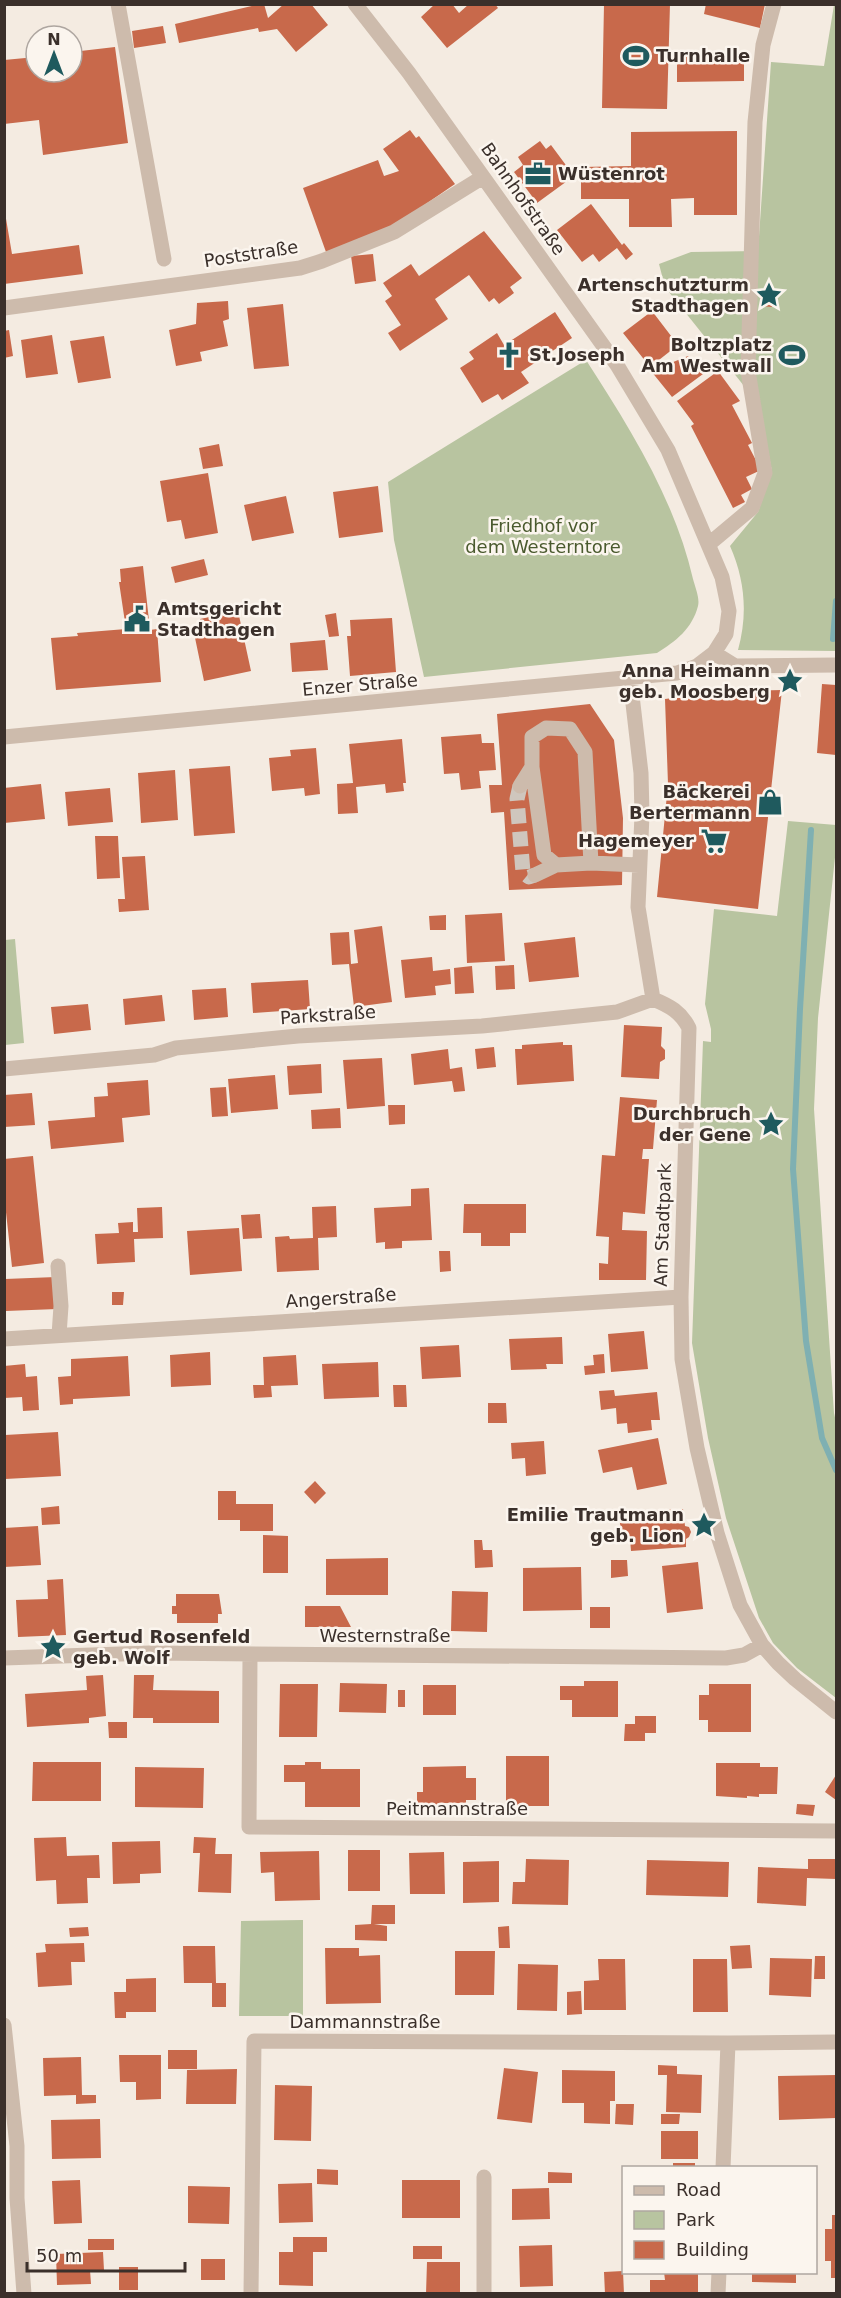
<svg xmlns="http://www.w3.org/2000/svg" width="841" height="2298" font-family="'DejaVu Sans',sans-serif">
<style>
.green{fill:#b8c4a0}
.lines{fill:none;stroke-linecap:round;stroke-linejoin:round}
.stream{stroke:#7fb0b2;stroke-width:6}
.building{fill:#c8694b}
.minor-tunnel{stroke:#cfc6bd;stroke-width:15;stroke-dasharray:15 8;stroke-linecap:butt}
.minor{stroke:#cdbbac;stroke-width:15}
.labels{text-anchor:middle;stroke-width:5;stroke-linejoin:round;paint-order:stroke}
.poi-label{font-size:18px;font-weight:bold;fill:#3b302b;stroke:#fbf5ee;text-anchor:end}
.street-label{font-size:18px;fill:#3b302b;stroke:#fbf5ee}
.park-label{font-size:18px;fill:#4a5a2e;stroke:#fbf5ee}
</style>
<rect width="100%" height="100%" fill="#f4ebe1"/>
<path class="green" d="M834,5h2v646l-98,-1c10,-36 7,-70 -8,-104l28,-34 14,-40 -12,-66 -95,-119 -6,-23 32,-12 67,-1 13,-189 53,4z
M586,360c44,68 89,140 107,219 2,8 7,19 5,27 -6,23 -22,35 -41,47l-233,24 -30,-137 -6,-58z
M788,821l48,4v23l-18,170 -4,91 20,304 2,9v276l-39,-30 -24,-25 -14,-25 -33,-100 -18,-80 -16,-95 11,-302 8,1v-13l-6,-25 9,-95 63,7z
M15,939l9,104 -19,2v-105z
M303,1920v96h-64l2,-95z"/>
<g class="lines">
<path class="stream" d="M833,639l3,-38
M811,830l-11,179 -7,160 13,172 16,97 14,32"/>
</g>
<path class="building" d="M260,4h4l4,14 16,-14h27l17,21 -32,27 -19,-23 -18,3 -1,-4 -79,15 -4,-19z
M435,4h17l7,9 10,-9h26l3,4 -51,40 -26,-31z
M604,4h66l-3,105 -65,-1z
M706,4h59l-5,24 -56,-14z
M163,26l3,17 -32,5 -2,-17z
M115,47l13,96 -85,12 -4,-35 -35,4v-64l32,-3v15h36v-20z
M744,55v26l-67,1v-25z
M410,130l6,8 3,-2 36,48 -64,44 -65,24 -23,-64 75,-28 6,16 15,-5 -16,-22z
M737,131v84h-43v-17l-23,1 1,28h-43v-28h-48v-32l50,-1v-34z
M540,141l6,8 5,-4 23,31 -37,27 -23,-31 9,-7 -5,-8z
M591,204l31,41 2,-2 9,11 -7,6 -9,-12 -18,14 -6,-8 -11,8 -25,-32z
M4,207l8,47 67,-9 4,29 -79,10z
M484,231l38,47 -12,9 4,6 -15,11 -5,-6 -5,4 -20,-27 -34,24 13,20 -48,32 -12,-18 13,-8 -16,-24 7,-5 -9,-13 28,-19 8,12z
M373,254l3,27 -21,3 -4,-28z
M760,294h13l-1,13 -12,-1z
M228,301l1,18 -6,2 5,25 -28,6 2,9 -26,5 -7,-36 27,-6 1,-21z
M283,304l6,62 -35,3 -7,-61z
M652,311l26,34 -28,22 -27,-34z
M555,312l17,26 -51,34 8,11 -27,17 -4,-6 -16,9 -22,-35 14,-9 -5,-7 28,-19 7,12z
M9,330l4,26 -9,2v-27z
M52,335l6,39 -32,4 -5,-38z
M104,336l7,42 -33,5 -8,-42z
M688,356l15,18 -31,23 -21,-26z
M718,371l22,30 -8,4 20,38 -4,2 13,25 -15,7 6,12 -11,6 4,7 -12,6 -42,-82 3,-2 -17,-23z
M219,444l4,22 -20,3 -4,-21z
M208,473l10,60 -33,6 -4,-19 -14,2 -7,-41z
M378,486l5,46 -44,6 -6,-46z
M286,496l8,37 -42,8 -8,-36z
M204,559l4,16 -33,8 -4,-16z
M143,566l7,64 7,-1 4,53 -105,8 -5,-52 27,-2 -1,-3 49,-4 -7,-47h2l-1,-13z
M238,611l13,60 -47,10 -10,-48 9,-2 -3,-12z
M336,613l3,23 -10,1 -4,-22z
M392,618l4,54 -46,4 -3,-40h4l-1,-16z
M325,640l3,30 -36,2 -2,-29z
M822,684l14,1v70l-19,-2z
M782,690l-24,219 -101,-12 11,-113 -3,-85 64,-8z
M590,704l24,36 9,78 -1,67 -113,5 -5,-78 -13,1 -2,-28h13l-5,-71z
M481,734l1,9h12l2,27 -17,1 2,17 -20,2 -2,-17 -15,1 -3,-37z
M402,739l4,44h-3l1,8 -18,2 -1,-9 -29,3 2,26 -20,1 -1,-30 16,-1 -4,-39z
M316,748l4,46 -15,2 -1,-8 -32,3 -3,-33 22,-2 -1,-6z
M230,766l5,67 -41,3 -5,-67z
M175,770l3,50 -37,3 -3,-50z
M41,784l4,35 -41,4v-35z
M110,788l3,34 -45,4 -3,-34z
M95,836h23l2,42 -23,1z
M145,856l4,54 -30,2 -1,-13h7l-3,-42z
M502,913l3,48 -38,2 -2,-48z
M446,915v15h-16l-1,-14z
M382,926l10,76 -38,5 -5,-43 -17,1 -2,-32 19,-1 2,32 7,-1 -4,-33z
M575,937l4,40 -50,5 -5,-39z
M432,957l1,14 17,-2 1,15 -16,2 1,9 -31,3 -4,-38z
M514,965l1,24 -19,1 -1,-24z
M472,966l2,27 -19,1 -1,-26z
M308,980l2,29 -57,4 -2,-30z
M226,988l2,29 -34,3 -2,-30z
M162,995l3,26 -40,4 -2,-26z
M88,1004l3,26 -37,4 -3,-27z
M624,1025l38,2 -1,19 4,4v9l-5,3 -1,17 -38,-2z
M563,1042v3h9l2,36 -57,4 -2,-36h7v-4z
M494,1047l2,20 -19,2 -2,-20z
M448,1049l2,20 12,-2 3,24 -11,1 -2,-11 -38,4 -3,-31z
M382,1058l3,48 -38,3 -4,-49z
M321,1064l1,29 -33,2 -2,-29z
M275,1075l3,34 -47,4 -3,-34z
M148,1080l2,35 -28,3 2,24 -73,7 -3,-28 47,-4 -1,-20 14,-1 -1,-13z
M226,1087l2,29 -16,1 -2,-29z
M32,1093l3,32 -31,2v-32z
M620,1097l37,3 -4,49h-10l-1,10h7l-4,55 -22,-2 -1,18 25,1 -1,49h-47v-17l9,1 1,-27 -13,-1 6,-81 13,1z
M388,1105h17v19l-16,1z
M340,1108l1,20 -29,1 -1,-19z
M33,1156l11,107 -32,4 -8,-73v-35z
M429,1188l3,52 -30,1v7l-17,1v-7l-9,1 -2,-35 37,-2v-17z
M464,1204h62v29h-16v13h-29v-13h-18z
M336,1206l1,31 -19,1 1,32 -42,2 -2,-35 14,-1 1,3 23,-1 -1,-31z
M162,1207l1,31 -29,1 1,23 -38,2 -2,-30 24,-1 -1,-10 15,-1v10h5l-1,-24z
M260,1214l2,24 -19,1 -2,-24z
M239,1228l3,43 -52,4 -3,-44z
M439,1251h11l1,20 -11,1z
M56,1277l1,32 -51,2 -1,-32z
M112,1292h12l-1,13h-11z
M644,1331l4,38 -37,3 -3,-38z
M562,1337l1,27h-17l1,5 -36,1 -2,-31z
M459,1345l2,32 -39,2 -2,-32z
M210,1352l1,33 -40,2 -1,-32z
M604,1354l1,19 -20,2 -1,-9 10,-1 -1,-10z
M296,1355l2,30 -27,1 1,11 -18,1 -1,-13h11l-1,-28z
M128,1356l2,40 -57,3v5l-13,1 -2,-28 13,-1v-17z
M378,1362l1,35 -55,2 -2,-35z
M25,1364l1,13 11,-1 2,34 -16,1 -1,-14 -18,1v-32z
M393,1385h13l1,22h-13z
M614,1390l1,6 42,-4 3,28h-9l1,10 -24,3 -1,-10 -10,1 -1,-16 -15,2 -2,-19z
M488,1403h18l1,20h-19z
M58,1432l3,44 -56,3v-44z
M658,1438l9,46 -30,6 -5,-23 -29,6 -5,-23z
M544,1441l2,33 -20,2 -1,-18 -13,1 -1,-16z
M315,1481l11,12 -11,11 -11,-12z
M218,1491h18v13h37v27h-33v-11h-22z
M59,1506l1,18 -18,1 -1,-17z
M683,1509l2,17 4,1 2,5 -2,5 -3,2v8l-55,4 -1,-12 -8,1 -2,-17h8v-11z
M38,1526l3,39 -37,2v-39z
M263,1535l25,1v37h-25z
M474,1540h8l1,10h9l1,17 -18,1z
M388,1558v37h-62v-36z
M611,1560h16l1,16 -17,2z
M698,1562l5,47 -36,4 -5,-47z
M581,1567l1,43 -59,1v-43z
M63,1579l3,56 -48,2 -2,-37 32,-1 -1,-19z
M452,1591l36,1 -1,40 -36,-1z
M176,1594h43l3,20h-4v9h-41v-9h-5v-8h4z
M305,1606h35l11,21h-46z
M590,1607h20v21h-20z
M103,1675l3,41 -17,2v5l-62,4 -2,-33 62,-4 -1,-14z
M134,1675h20l-1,15 66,1v32h-66v-5h-20z
M584,1681h34v36h-46v-17h-12v-14h24z
M340,1683l47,1 -1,29 -47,-1z
M280,1684h38l-1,53h-38z
M709,1684h42v48h-43v-12h-9v-25h10z
M423,1685h33v30h-33z
M398,1690h7v17h-7z
M635,1716h21v17h-11v8h-21l1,-17h10z
M108,1722h19v16h-18z
M506,1756h43v50h-43z
M33,1762h68v39h-69z
M305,1762h16v7h39v38h-55v-25h-21v-17h21z
M716,1763h44v4h18l-1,27h-18v3l-12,-1v2l-31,-2z
M466,1766v12h10v22h-10v3h-26v6h-23v-17h6v-25z
M135,1767l69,1 -1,40 -68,-1z
M836,1775v25l-11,-8z
M797,1804l18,1 -2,11 -17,-2z
M66,1837l1,19 32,-1 1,23h-13l1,25 -31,1 -1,-24 -20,1 -2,-43z
M194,1837l22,1 -1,16h17l-1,39 -33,-1 2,-39h-7z
M160,1841l1,32 -21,1v9l-27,1 -1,-42z
M348,1850h32v41h-32z
M319,1851l1,49 -45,1 -1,-29 -13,1 -1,-21z
M444,1852l1,42h-35l-1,-41z
M526,1859l43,1 -1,45 -56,-1 1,-22h12z
M808,1859h28v20l-29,-1 -1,28 -49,-3 1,-36 50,2z
M647,1860l82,2 -1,35 -82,-2z
M499,1861v41l-36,1v-41z
M372,1905h23v19h-21l13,2v15l-32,-1v-15l16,-1z
M509,1926l1,22h-11l-1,-21z
M88,1927l1,9 -19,1 -1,-9z
M84,1943l1,19h-14l1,23 -34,2 -2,-34 10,-1 -1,-8z
M750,1945l2,23 -20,1 -2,-23z
M183,1946h32l1,37h10v24h-14v-24h-28z
M325,1948h34v8l21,-1 1,48 -55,1z
M455,1951h40l-1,44h-39z
M815,1956h10v23h-11z
M770,1958l42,1 -1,38 -42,-2z
M598,1959h27l1,51h-42v-29l15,-1z
M693,1959h34l1,53h-35z
M518,1964l40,1 -1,46 -40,-1z
M156,1978v34h-30v6h-11l-1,-26h12v-13z
M581,1991l1,23 -15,1v-23z
M168,2050h29v19h-29z
M119,2055h42v44l-25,1v-18h-16z
M81,2057l1,38h14v8l-20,1v-9l-32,1 -1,-38z
M658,2065l19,1v8l25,1 -1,38 -35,-1 1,-37h-9z
M504,2068l34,4 -6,51 -35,-4z
M237,2069l-1,35h-50l1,-34z
M562,2070l53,1v30h-5v23l-26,-1v-20h-22z
M836,2075v43l-57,2 -1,-44z
M275,2085l37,1 -1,55 -37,-1z
M616,2104h18l-1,21 -18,-1z
M661,2114h19l-1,10h-18z
M100,2119l1,39 -49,1 -1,-39z
M661,2131h37v28h-37z
M673,2163h22v5h-22z
M317,2169l21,1v15l-21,-1z
M548,2172l24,1v10h-24z
M80,2180l2,43 -28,1 -2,-43z
M402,2180h58v38h-58z
M312,2183l1,39 -34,1 -1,-39z
M188,2186l42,1 -1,37 -41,-1z
M549,2188l1,31 -38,1v-31z
M832,2215h4v63h-5v-17h-6v-32h7z
M293,2237h34v15h-14v34l-34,-1v-33h14z
M88,2239h26v11h-26z
M552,2245l1,41 -33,1 -1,-41z
M413,2246h29v13h-29z
M103,2252l1,18h-14l1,14 -34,1 -1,-31z
M201,2259h24v21h-24z
M427,2262h33v32h-34z
M119,2267h19v23h-19z
M623,2271l1,23h-19l-1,-22z
M664,2272h34v22h-48v-14h15z
M752,2272h44v11l-44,-1z"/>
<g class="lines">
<path class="minor-tunnel" d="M520,786l-3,13 6,73 6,5 6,-2"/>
<path class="minor" d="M118,4l46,255
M4,308l296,-40 22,-7 72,-29 89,-55
M709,544l43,-36 13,-35 -17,-102 7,-249 8,-77 11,-41
M714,653l21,13 101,-1
M630,678l11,95 1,42 -4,92 15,92c17,7 28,13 36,29l-8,269 1,62 15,89 20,85 23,72 22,40 16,18 17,16 41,33
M4,737l673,-64 20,-7 17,-13 12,-19 3,-23 -7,-34 -54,-127 -51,-85 -208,-292 -54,-69
M520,786l12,-19
M591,863l-6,-111 -15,-23 -24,-1 -14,9v30l12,88 12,10 35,-2 48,2
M535,875l21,-10
M4,1069l150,-14 22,-7 122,-12 184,-10 135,-14 36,-13
M58,1266l3,40 -2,29
M4,1339l677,-42
M250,1655l-1,172 587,4
M4,1658l146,-5 576,5 18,-3 18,-10
M4,2025l13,121v52l7,96
M728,2043l108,-1
M484,2177v117
M251,2294l3,-253 474,2 -5,125
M718,2294l1,-22"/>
</g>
<defs>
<g id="stadium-bare" transform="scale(2.07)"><path d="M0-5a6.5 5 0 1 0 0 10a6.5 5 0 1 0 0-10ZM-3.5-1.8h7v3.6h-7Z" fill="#1f5a5e" stroke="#fbf5ee" stroke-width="2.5" paint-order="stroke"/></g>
<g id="office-bare" transform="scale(2.07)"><path d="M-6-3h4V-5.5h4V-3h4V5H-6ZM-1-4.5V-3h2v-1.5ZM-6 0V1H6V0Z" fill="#1f5a5e" stroke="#fbf5ee" stroke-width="2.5" paint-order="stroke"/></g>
<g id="sight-bare" transform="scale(2.07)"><path d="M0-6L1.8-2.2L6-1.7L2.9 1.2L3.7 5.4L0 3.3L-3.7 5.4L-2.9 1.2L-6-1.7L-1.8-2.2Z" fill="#1f5a5e" stroke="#fbf5ee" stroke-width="2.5" paint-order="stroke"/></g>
<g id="church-bare" transform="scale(2.07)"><path d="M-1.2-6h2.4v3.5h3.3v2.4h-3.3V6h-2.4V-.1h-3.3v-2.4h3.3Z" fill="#1f5a5e" stroke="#fbf5ee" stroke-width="2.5" paint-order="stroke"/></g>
<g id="civic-bare" transform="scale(2.07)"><path d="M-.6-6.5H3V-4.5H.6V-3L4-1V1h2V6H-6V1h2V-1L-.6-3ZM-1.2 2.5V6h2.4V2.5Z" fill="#1f5a5e" stroke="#fbf5ee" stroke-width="2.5" paint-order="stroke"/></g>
<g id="shop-bare" transform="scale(2.07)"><path d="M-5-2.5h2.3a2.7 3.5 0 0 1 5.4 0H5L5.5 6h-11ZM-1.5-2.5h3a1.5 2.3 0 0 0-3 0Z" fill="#1f5a5e" stroke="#fbf5ee" stroke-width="2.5" paint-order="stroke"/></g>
<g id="supermarket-bare" transform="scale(2.07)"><path d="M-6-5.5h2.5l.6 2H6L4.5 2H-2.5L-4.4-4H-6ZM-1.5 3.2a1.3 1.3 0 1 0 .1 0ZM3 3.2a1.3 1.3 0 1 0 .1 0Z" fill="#1f5a5e" stroke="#fbf5ee" stroke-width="2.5" paint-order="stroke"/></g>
</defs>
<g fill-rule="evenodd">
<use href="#stadium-bare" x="636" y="56"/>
<use href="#office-bare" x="538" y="174"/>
<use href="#sight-bare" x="769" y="295"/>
<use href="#church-bare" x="509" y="355"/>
<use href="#stadium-bare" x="792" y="355"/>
<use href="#civic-bare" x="137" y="619"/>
<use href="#sight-bare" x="790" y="681"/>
<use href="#shop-bare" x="770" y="802"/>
<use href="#supermarket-bare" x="714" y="841"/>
<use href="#sight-bare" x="771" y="1124"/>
<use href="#sight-bare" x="704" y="1525"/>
<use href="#sight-bare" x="53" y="1647"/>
</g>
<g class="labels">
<g class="poi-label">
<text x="656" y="62" text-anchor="start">Turnhalle</text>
<text x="558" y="180" text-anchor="start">Wüstenrot</text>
<text x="749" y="291">Artenschutzturm<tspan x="749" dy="21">Stadthagen</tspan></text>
<text x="772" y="351">Boltzplatz<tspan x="772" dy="21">Am Westwall</tspan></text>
<text x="529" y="361" text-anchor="start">St.Joseph</text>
<text x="157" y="615" text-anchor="start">Amtsgericht<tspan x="157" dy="21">Stadthagen</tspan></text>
<text x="770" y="677">Anna Heimann<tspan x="770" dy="21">geb. Moosberg</tspan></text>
<text x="750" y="798">Bäckerei<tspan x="750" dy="21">Bertermann</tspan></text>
<text x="694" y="847">Hagemeyer</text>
<text x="751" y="1120">Durchbruch<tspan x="751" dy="21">der Gene</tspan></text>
<text x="684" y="1521">Emilie Trautmann<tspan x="684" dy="21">geb. Lion</tspan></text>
<text x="73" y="1643" text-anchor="start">Gertud Rosenfeld<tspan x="73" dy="21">geb. Wolf</tspan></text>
</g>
<g class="street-label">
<text transform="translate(523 199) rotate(55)" y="6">Bahnhofstraße</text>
<text transform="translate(251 254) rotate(-9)" y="6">Poststraße</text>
<text transform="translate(360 685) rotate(-5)" y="6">Enzer Straße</text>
<text transform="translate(328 1015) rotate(-4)" y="6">Parkstraße</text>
<text transform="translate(663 1225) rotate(-88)" y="6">Am Stadtpark</text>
<text transform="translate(341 1298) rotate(-4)" y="6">Angerstraße</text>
<text x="385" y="1642">Westernstraße</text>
<text x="457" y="1815">Peitmannstraße</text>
<text x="365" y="2028">Dammannstraße</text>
</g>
<g class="park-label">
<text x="543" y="532">Friedhof vor<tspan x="543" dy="21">dem Westerntore</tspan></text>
</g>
</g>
<rect width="841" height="2298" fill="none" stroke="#3b302b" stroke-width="12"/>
<rect x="622" y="2166" width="195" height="108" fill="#fbf5ee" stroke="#aea6a0" stroke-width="1.5"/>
<rect x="634" y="2186" width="30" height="9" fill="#cdbbac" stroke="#aea6a0" stroke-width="1.5"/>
<text x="676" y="2196" font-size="18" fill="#3b302b">Road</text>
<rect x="634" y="2211" width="30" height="18" fill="#b8c4a0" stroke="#aea6a0" stroke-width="1.5"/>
<text x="676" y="2226" font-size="18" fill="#3b302b">Park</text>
<rect x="634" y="2241" width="30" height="18" fill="#c8694b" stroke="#aea6a0" stroke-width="1.5"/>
<text x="676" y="2256" font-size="18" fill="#3b302b">Building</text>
<g transform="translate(54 54)"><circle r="28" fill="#fbf5ee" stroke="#aea6a0" stroke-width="1.5"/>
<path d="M0-4.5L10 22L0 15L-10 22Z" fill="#1f5a5e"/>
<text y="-9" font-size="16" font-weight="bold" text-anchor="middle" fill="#3b302b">N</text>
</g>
<path d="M27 2262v9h158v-9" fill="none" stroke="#3b302b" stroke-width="3"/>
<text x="36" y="2262" font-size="18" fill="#3b302b" stroke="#fbf5ee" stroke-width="4.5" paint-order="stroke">50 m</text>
</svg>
